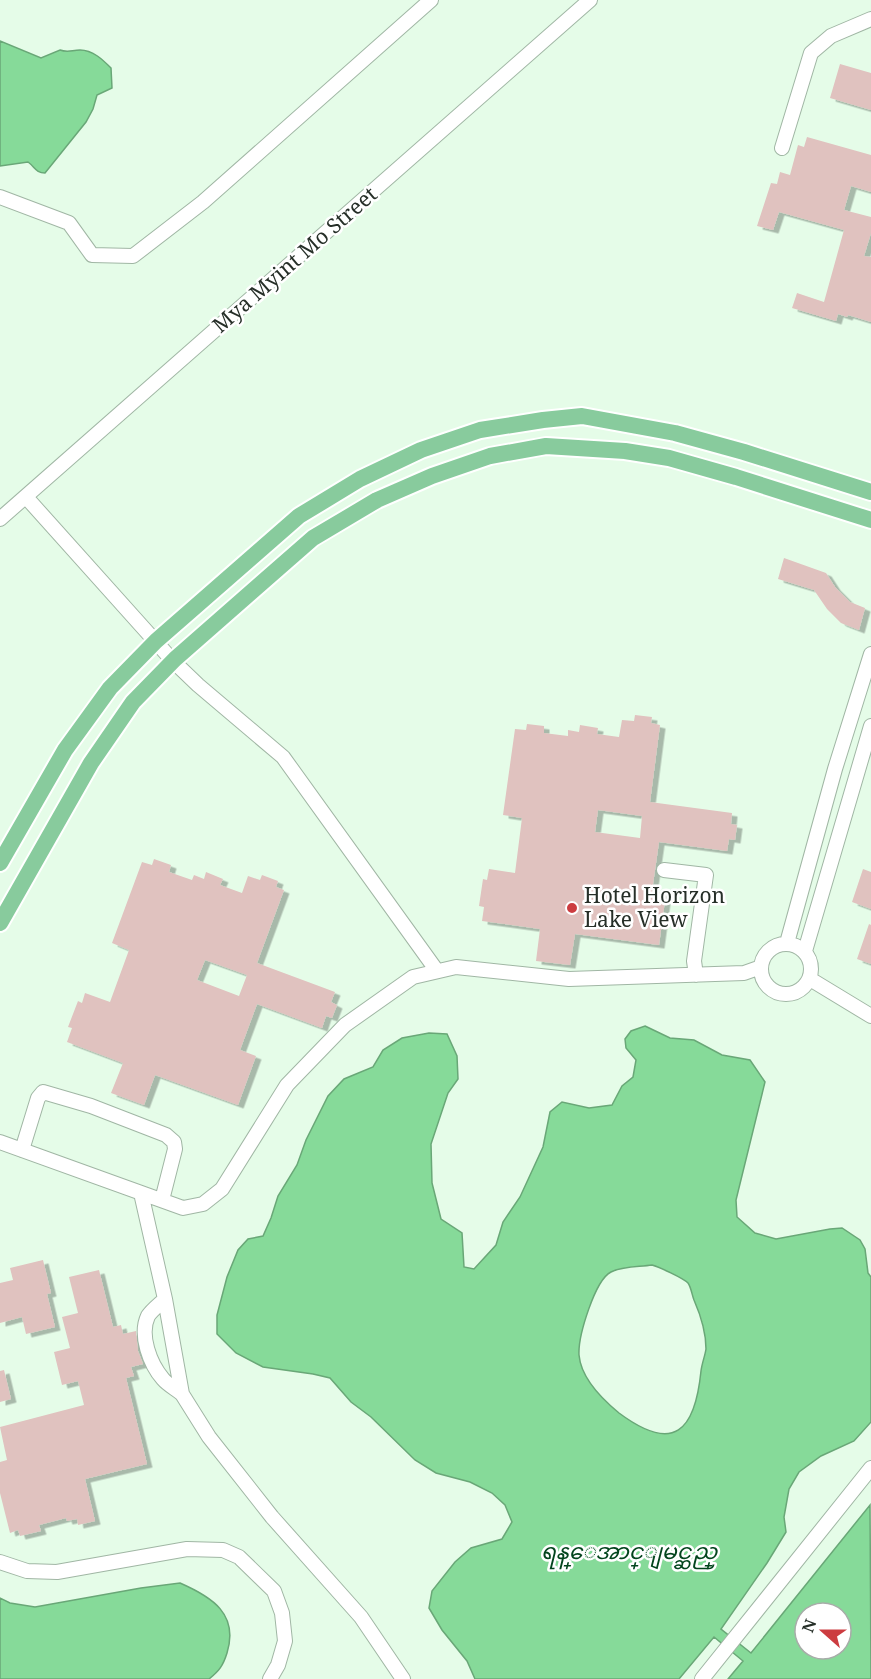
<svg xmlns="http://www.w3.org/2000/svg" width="871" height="1679" font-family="'Noto Serif','Noto Sans Myanmar',serif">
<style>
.water{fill:#86da99;stroke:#69a777;stroke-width:1.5;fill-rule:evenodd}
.building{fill:#e0c2bf;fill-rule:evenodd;filter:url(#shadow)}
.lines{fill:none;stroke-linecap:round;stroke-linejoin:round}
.minor-casing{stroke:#a0b6a4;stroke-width:16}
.major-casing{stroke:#fff;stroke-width:20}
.minor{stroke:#fff;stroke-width:14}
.major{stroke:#88cb9d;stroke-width:16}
.poi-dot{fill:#cc3c40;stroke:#fff;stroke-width:2}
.labels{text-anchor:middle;stroke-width:5;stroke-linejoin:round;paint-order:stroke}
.street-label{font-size:21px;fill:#262f28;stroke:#fff}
.poi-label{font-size:21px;fill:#262f28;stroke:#fff;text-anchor:start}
.water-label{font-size:22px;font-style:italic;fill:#03451d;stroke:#fff}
</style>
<defs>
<filter id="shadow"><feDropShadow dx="5.5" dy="3.5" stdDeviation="0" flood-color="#0004"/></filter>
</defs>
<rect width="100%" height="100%" fill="#e5fce8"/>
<path class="water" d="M0,41l41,17 19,-8c8,3 12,0 20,0 13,0 23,10 31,18l1,20 -15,7 -4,14 -7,13 -41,51c-9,0 -10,-6 -17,-11l-28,4z
M645,1026l25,12 24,2 28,15 28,5 15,22 -29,118 1,17 18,16 21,6 54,-10 12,-1 18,12 5,9 3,24 3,4v145l-17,19 -33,15 -22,16 -10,17 -5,28 2,15 -19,31 -46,66 30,24 119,-148 1,174h-143l15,-18 -29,-24 -35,42h-204l-8,-18 -25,-31 -13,-22 3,-17 23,-29 16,-14 31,-9 10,-17 -7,-17 -13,-12 -22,-11 -34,-9 -21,-13 -44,-43 -20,-15 -21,-24 -17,-4 -50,-7 -27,-14 -19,-19v-19l10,-38 11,-27 10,-11 15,-3 8,-18 7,-22 19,-31 9,-25 22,-44 16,-17 29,-12 10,-17 19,-12 27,-5 18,1 10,22 1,23 -10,14 -17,51 1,39 9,36 21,14 2,34 10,2 22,-24 7,-23 17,-25 23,-50 7,-35 12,-10 27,6 23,-3 10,-19 11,-9 3,-17 -10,-12 -1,-9 6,-8zM652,1265c7,2 31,13 36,18 3,4 4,12 6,17 7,16 12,31 12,49 -1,7 -4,14 -5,22 -6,60 -27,83 -82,42 -17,-14 -38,-35 -40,-58 -1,-19 16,-75 32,-83 12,-6 28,-5 41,-7zM805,1613h36v36h-36z
M180,1583c32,14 59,31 47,70 -4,13 -8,18 -18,26h-209v-81l10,5 25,4 106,-19z"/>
<path class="building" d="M840,64l31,9v37l-41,-12z
M807,137l64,18v37l-20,-6 -7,24 27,7v16l-7,23 7,1v65l-23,-7 -1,2 -9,-3 -2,7 -44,-13 5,-15 27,9 20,-72 -65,-18 -6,18 -16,-4 14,-43 6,1 3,-12 10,3 8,-30 6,2z
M784,558l42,15 9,14 15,15 15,6 -6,22 -18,-7 -14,-14 -13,-19 -36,-11z
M635,715l17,2 -1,6 9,2 -10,77 82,11 -1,11 6,1 -2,15 -6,-1 -2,12 -68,-9 -7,49 14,2 -7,52 -84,-11 -5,31 -34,-4 4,-32 -58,-8 2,-14 -5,-1 4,-27 4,1 2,-11 26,4 7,-55 -19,-3 12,-86 11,1 1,-6 17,2v7l24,3v-6l11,2 1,-7 18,3 -1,6 22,3 3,-17 12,1zM598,810l44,6 -2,22 -45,-6z
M154,859l17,6 -2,7 23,8 2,-5 10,4 2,-7 17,7 -3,6 22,8 6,-17 12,4 2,-5 16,6 -2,6 8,3 -27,73 78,29 -4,10 6,3 -5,13 -6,-2 -4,12 -65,-24 -17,46 16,6 -18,49 -83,-30 -11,30 -33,-12 12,-30 -56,-21 5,-14 -4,-1 10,-26 4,2 3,-10 25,9 19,-52 -17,-7 30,-81 10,3zM205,960l42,15 -8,21 -42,-16z
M863,869l8,3v37l-19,-7z
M869,924l2,1v39l-14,-5z
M43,1260l8,33 -4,1 8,33 -29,7 -4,-17 -22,6v-40l13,-3 -3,-12z
M99,1270l14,57 8,-2 2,9 13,-3 2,20 5,13 -12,3 3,9 -8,2 21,86 -62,15 10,42 -17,4 -1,-6 -10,2 -1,-3 -27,7 2,6 -21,5 -2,-6 -8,3 -10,-40v-31l7,-2 -7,-33 84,-22 -6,-24 -16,4 -8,-33 16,-4 -8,-31 16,-4 -9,-36z
M4,1370l7,29 -11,3v-31z"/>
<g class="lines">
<g class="minor-casing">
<path id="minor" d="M782,148l29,-95 20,-17 40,-17
M0,197l69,26 23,32 41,1 70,-54 228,-202
M26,497l147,164 25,24 85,72 154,214
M0,519l590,-519
M664,870l42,5 -12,86 2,14
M787,943l48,-174 36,-115
M761 969a25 25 0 1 1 50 0a25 25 0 1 1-50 0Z
M805,951l66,-225
M810,979l61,37
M0,1142l183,66 20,-4 19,-15 65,-104 58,-60 68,-48 43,-10 113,12 175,-6 17,-6
M22,1150l16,-52 5,-6 48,14 75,29 8,7 1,7 -13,51
M141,1193l24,106 17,95 27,43 63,80 89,100 42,62
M165,1299c-5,5 -13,11 -17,17 -9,19 2,48 15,63 5,6 13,10 19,15
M0,1562l27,9 30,1 130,-23 36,1 16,7 35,34 8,22 3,28 -7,24 -8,14
M702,1679l169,-211"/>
</g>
<g class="major-casing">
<path id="major" d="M0,863l65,-113 45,-62 46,-47 143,-125 61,-37 61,-29 59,-20 63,-10 39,-4 93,17 69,19 127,40
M0,923l91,-160 42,-61 42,-43 138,-121 64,-38 55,-24 58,-20 56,-10 79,5 44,7 67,19 135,43"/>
</g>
<use href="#minor" class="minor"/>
<use href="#major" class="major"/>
</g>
<circle class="poi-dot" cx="572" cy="908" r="6"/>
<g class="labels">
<g class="street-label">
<text transform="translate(295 260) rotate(-41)" y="7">Mya Myint Mo Street</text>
</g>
<g class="poi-label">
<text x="584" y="903">Hotel Horizon<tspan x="584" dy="24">Lake View</tspan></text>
</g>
<g class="water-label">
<text x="629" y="1559">ရန္ေအာင္ျမင္ဆည္</text>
</g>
</g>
<g transform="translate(823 1631) rotate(291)"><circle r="28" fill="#ffffff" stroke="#a8aca9" stroke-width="1.5"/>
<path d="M0-4.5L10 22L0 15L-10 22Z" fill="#cc3c40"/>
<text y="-9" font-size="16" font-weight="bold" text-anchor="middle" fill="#262f28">N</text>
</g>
</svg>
